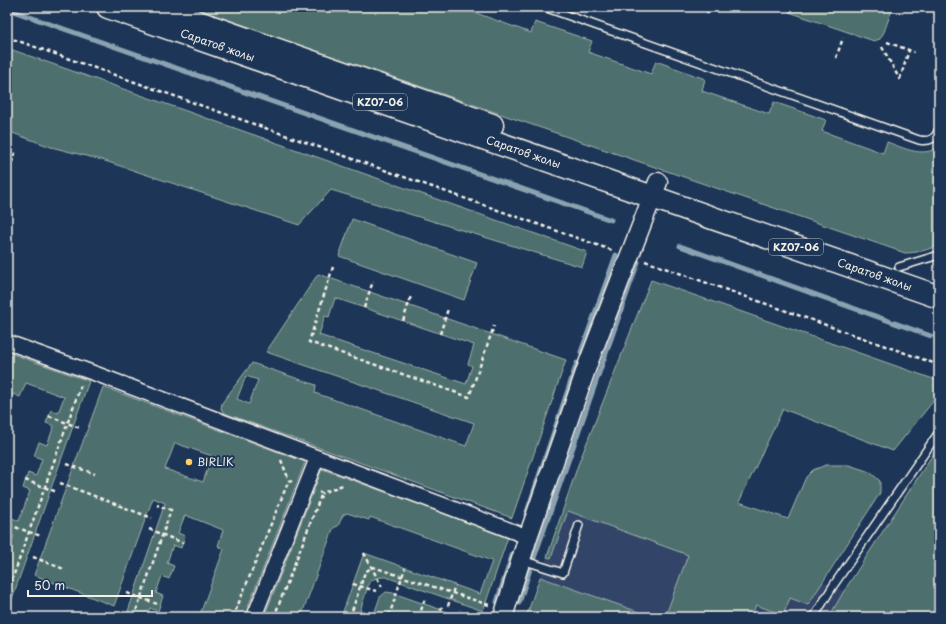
<svg xmlns="http://www.w3.org/2000/svg" width="946" height="624" font-family="'Playpen Sans',sans-serif">
<style>
.built{fill:#304568}
.green{fill:#4e6f6e;stroke:#a1b0ab;fill-rule:evenodd}
.lines{fill:none;stroke-linecap:round;stroke-linejoin:round}
.stream{stroke:#8ba2b1;stroke-width:5}
.service-casing{stroke:#f4f1e8;stroke-width:10}
.minor-casing{stroke:#f4f1e8;stroke-width:17}
.tertiary-casing{stroke:#f4f1e8;stroke-width:21}
.primary-casing{stroke:#f4f1e8;stroke-width:25}
.path{stroke:#f4f1e8;stroke-width:2.5;stroke-dasharray:4 3;stroke-linecap:butt}
.service{stroke:#1d3557;stroke-width:7}
.minor{stroke:#1d3557;stroke-width:14}
.tertiary{stroke:#1d3557;stroke-width:18}
.primary{stroke:#1d3557;stroke-width:22}
.poi-dot{fill:#ffd166;stroke:#1d3557;stroke-width:1.5}
.labels{text-anchor:middle;stroke-width:4;stroke-linejoin:round;paint-order:stroke}
.shield{fill:#1d3557;stroke:#b4b9bc;stroke-width:1}
.shield-label{font-size:10px;font-weight:bold;fill:#f4f1e8}
.street-label{font-size:11px;fill:#f4f1e8;stroke:#1d3557}
.poi-label{font-size:11px;fill:#f4f1e8;stroke:#1d3557;text-anchor:start}
</style>
<rect width="100%" height="100%" fill="#1d3557"/>
<filter id="ink" filterUnits="userSpaceOnUse"><feTurbulence type="fractalNoise" baseFrequency=".025" numOctaves="2"/><feDisplacementMap in="SourceGraphic" scale="8" xChannelSelector="R" yChannelSelector="G"/><feConvolveMatrix kernelMatrix="1 2 1 2 8 2 1 2 1" color-interpolation-filters="sRGB"/></filter>
<g filter="url(#ink)">
<path class="built" d="M578,465l142,74 138,58 -10,20h-322z"/>
<path class="green" d="M189,7h277l-1,2 66,24 4,-11 57,19 -4,11 63,22 5,-13 49,18 -3,12 67,23 5,-12 52,18 -4,11 61,22 4,-11c17,6 35,16 52,5v97c-9,6 -23,9 -34,9z
M790,7h103l-9,25 -4,7 -6,2 -85,-29z
M7,48l580,204 -5,15 -251,-77 -32,35 -197,-65 -51,-13 -44,-16z
M352,219l125,44 -13,37 -125,-44z
M318,274l248,86 -54,158 -288,-105 -3,-4 1,-6 30,-40 64,22 -1,8 151,53 8,-23 -208,-71zM335,298l139,47 -6,19 4,2 -6,18 -147,-49 6,-19 4,1zM246,376l12,4 -9,24 -12,-5z
M651,280l288,101v13l-46,57 -110,-42 -44,93 49,17 18,-42 7,-7 13,-5h23l21,7 10,9v12l-72,112 -18,-7 -7,17 -27,-10 -5,12h-86l23,-62 -120,-44 -17,47 -4,-1 31,-92z
M7,352l82,29 -81,229 18,7h-19v-64l7,-17 -7,-2v-2l5,-14 7,3 11,-30 -7,-3 5,-15 8,3 6,-17 -8,-3 5,-14 8,3 7,-19 -8,-3 5,-13 7,3 6,-16 -38,-14 -6,14 -7,-3 -6,16z
M103,387l202,75 -61,155h-45l25,-68 -6,-3 5,-16 -38,-15 -7,18 7,3 -4,12 -8,-3 -6,18 7,3 -5,13 -7,-3 -6,17 7,3 -5,15 -8,-3 -3,9h-21l39,-114 -12,-5 -39,108 -80,-31zM175,443l37,13 -9,26 -38,-13z
M939,445v172h-110l15,-26z
M322,469l186,68 -25,74 -97,-34c-7,0 -13,1 -17,6l-11,34h-17l23,-64 116,41 12,-33 -122,-44 -1,3 -22,-7 -4,2 -5,11 -3,1 -2,2 -32,88h-37z
M540,577l113,40h-127z
M386,592l7,1 69,24h-89l7,-20z"/>
<g class="lines">
<path class="stream" d="M7,9l604,211
M680,246l251,90
M581,352l35,-97
M526,515l51,-152
M534,558l104,-296
M497,602l16,-49
M519,603l11,-34"/>
<g class="service-casing">
<path id="service" d="M544,7l375,133c11,2 16,-1 20,-11
M899,267l40,-12
M522,560l41,13 16,-48
M814,617l19,-31 106,-154"/>
</g>
<g class="minor-casing">
<path id="minor" d="M7,342l92,33 429,162
M254,617l63,-159"/>
</g>
<g class="tertiary-casing">
<path id="tertiary" d="M503,617l25,-80 61,-176 69,-179"/>
</g>
<g class="primary-casing">
<g id="primary">
<path id="s1" d="M108,7l831,290"/>
<path d="M155,7l337,118"/>
</g>
</g>
<path class="path" d="M707,13l2,-6
M7,37l607,214
M887,42l27,10
M882,47l18,33
M836,58l7,-20
M900,79l9,-29
M7,176l9,-26
M645,261l294,104
M333,267l-24,75 160,55 25,-71
M364,308l9,-27
M403,321l8,-25
M440,334l8,-25
M49,416l31,12
M281,460l8,20 3,2
M67,464l28,10
M25,480l32,12
M60,483l92,35
M319,492l3,1 23,-9
M9,525l32,11
M149,529l34,14
M364,553l18,34
M33,557l31,12
M353,584l23,7
M127,593l33,12
M7,594l74,-209
M7,595l6,2
M448,606l7,-21
M389,616l16,-48
M14,617l2,-4
M134,617l37,-107 -14,-5
M233,617l56,-137
M274,617l48,-124
M350,617l15,-45 8,-5 116,38
M419,617l6,-19
M438,617l5,-13
M458,617l2,-7"/>
<use href="#service" class="service"/>
<use href="#minor" class="minor"/>
<use href="#tertiary" class="tertiary"/>
<use href="#primary" class="primary"/>
</g>
</g>
<circle class="poi-dot" cx="189" cy="462" r="4"/>
<g class="labels">
<g class="shield">
<rect x="353" y="94" width="54" height="16" rx="3"/>
<rect x="769" y="239" width="54" height="16" rx="3"/>
</g>
<g class="shield-label">
<text x="380" y="106">KZ07-06</text>
<text x="796" y="251">KZ07-06</text>
</g>
<g class="street-label">
<text dy="4" stroke="none"><textPath href="#s1" startOffset="116">Саратов жолы</textPath></text>
<text dy="4" stroke="none"><textPath href="#s1" startOffset="440">Саратов жолы</textPath></text>
<text dy="4" stroke="none"><textPath href="#s1" startOffset="812">Саратов жолы</textPath></text>
</g>
<g class="poi-label">
<text x="197" y="466">BIRLIK</text>
</g>
</g>
<rect width="946" height="624" fill="none" stroke="#1d3557" stroke-width="24"/>
<rect x="12" y="12" width="922" height="600" fill="none" stroke="#f4f1e8" stroke-width="1.5" filter="url(#ink)"/>
<path d="M28 590v6h124v-6" fill="none" stroke="#f4f1e8" stroke-width="2"/>
<text x="34" y="590" font-size="12" fill="#f4f1e8" stroke="#1d3557" stroke-width="3" paint-order="stroke">50 m</text>
</svg>
